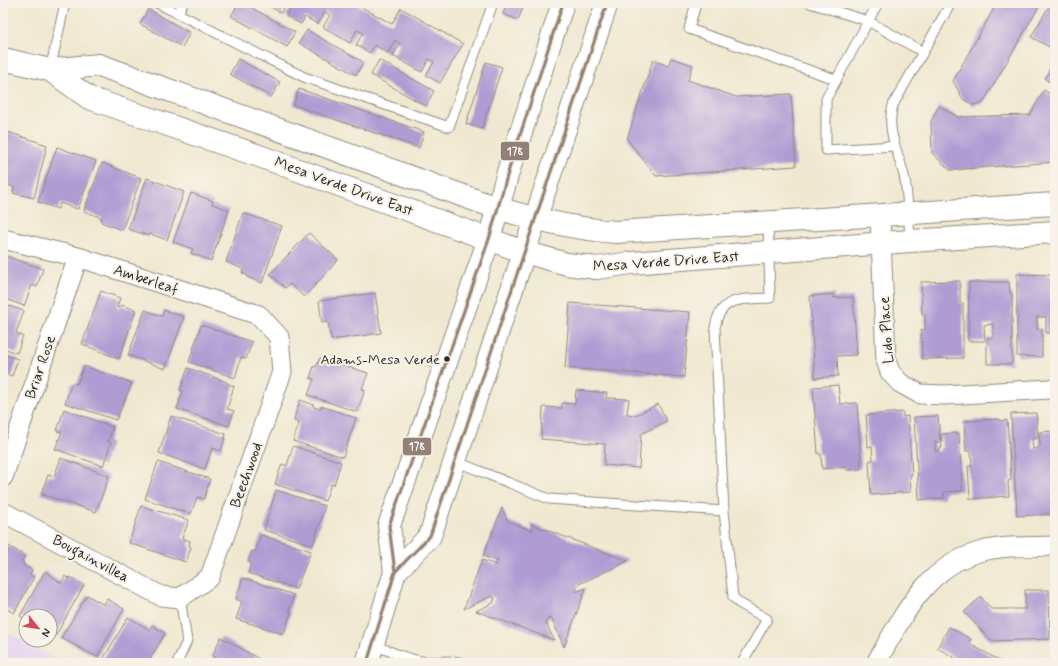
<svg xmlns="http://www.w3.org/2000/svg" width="1058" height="666" font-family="Mynerve,sans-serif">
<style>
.built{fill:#e5d3f1}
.building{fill:#ae9cd3}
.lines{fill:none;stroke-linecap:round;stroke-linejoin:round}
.lane-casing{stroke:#8e8a7e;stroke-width:11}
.street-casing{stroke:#8e8a7e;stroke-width:21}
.secondary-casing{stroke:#8e8a7e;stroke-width:24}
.primary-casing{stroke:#8e8a7e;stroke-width:24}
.lane{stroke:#fff;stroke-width:9}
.street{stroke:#fff;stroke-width:19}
.secondary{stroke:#fff;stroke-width:22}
.primary{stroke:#fff;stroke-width:22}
.bus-1-casing{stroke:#f7f3e8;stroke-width:6}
.bus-1{stroke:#938177;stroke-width:3}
.bus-dot{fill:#2b2b2b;stroke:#f7f3e8;stroke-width:1.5}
.labels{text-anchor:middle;stroke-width:4;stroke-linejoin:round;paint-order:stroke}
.bus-label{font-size:14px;fill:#2b2b2b;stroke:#f7f3e8;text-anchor:end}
.street-label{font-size:15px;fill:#2b2b2b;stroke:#f7f3e8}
.line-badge{stroke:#f7f3e8;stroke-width:1.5}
.badge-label{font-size:11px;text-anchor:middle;font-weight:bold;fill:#fff}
</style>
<rect width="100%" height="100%" fill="#f7f3e8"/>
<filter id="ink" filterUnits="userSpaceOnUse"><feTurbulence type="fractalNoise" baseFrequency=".025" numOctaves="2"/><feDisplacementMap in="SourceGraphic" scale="8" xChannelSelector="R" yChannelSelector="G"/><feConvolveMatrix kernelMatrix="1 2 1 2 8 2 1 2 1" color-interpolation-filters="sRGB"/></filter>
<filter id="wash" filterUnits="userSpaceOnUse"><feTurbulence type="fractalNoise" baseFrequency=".012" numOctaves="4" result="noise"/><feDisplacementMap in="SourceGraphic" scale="16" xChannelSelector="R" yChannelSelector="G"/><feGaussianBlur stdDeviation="0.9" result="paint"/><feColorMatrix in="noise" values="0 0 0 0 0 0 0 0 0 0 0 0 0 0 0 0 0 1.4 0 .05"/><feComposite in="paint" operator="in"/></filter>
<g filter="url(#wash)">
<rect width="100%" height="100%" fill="#f0e8d0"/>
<path class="built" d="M3,630l59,33h-59z"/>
<g id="blocks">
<path class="building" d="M239,3h4l52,29 -8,15 -56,-31z
M264,3h23l-6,10z
M291,3h63l38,21 9,-16 62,36 -23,39 -14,-8 8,-13 -5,-3 -7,13 -29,-16 7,-12 -5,-4 -7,13 -14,-8 -4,8 -14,-8 7,-12 -6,-3 -7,13 -27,-16 7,-12 -5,-3 -7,12 -13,-7 -4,7 -15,-8 7,-12z
M507,3h18l-7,17 -15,-6z
M997,3h44l-58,100 -10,2 -10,-6 -10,-18z
M1051,3l4,3v44l-24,-13z
M148,9l42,24 -8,14 -42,-23z
M307,30l56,32 -7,13 -57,-32z
M1054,51h1v34l-10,-6 7,-13z
M671,58l22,7 -5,15 48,17 55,-3 5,72 -140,10 -29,-37 26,-79 15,6z
M238,59l42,23 -9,15 -41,-23z
M379,60l55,31 -8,15 -55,-31z
M486,62l16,5 -20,62 -16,-5z
M299,89l125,43 -5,16 -126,-43z
M1044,90l11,7v65l-105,8 -18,-17 -1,-32 8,-15 19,11 72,-2z
M8,132l39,13 -13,53 -21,-5 1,-6 -11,-3v-33z
M57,147l39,14 -18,48 -18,-6 -2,6 -20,-7z
M102,163l39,15 -19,52 -21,-8 1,-4 -18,-7z
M147,178l37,14 -17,48 -17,-6 -1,2 -21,-7z
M191,193l22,8 -1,3 17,6 -18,51 -20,-8 2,-4 -20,-7z
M243,213l39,13 -20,57 -15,-6v-2l-5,-2 1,-4 -17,-7z
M309,233l29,27 -34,37 -14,-13 -5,4 -15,-14z
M3,255l40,14 -6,18 -5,-2 -8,21 -21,-8z
M1017,274l38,1v58h-9v-16h-9v12h5v28l-25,-1z
M960,281v22h3v55l-41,1 -1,-29h4v-16h-3l-1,-32z
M969,282h40l1,11 2,1v70h-25v-26h6v-14l-9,1 1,16h-17z
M101,291l19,7 -3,9 3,1 1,-3 15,5 -17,49 -37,-15z
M375,293l6,40 -50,7 -3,-18 -6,1 -3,-22z
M834,294v4l19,-1 4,58 -20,1 1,20 -23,2 -5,-82z
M570,303l120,9 -6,65 -119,-9z
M3,304l21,7 -8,22 7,3 -6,17 -14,-5z
M145,310l17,6 2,-6 20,7 -19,52 -37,-14z
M201,325l51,17 -6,17 -5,-2 -6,21 -46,-16z
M3,354l15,5 -6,17 -9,-3z
M320,358l48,15 -6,16 3,1 -8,22 -49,-17 6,-16 -4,-1 4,-12 2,1z
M84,366l48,17 -16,37 -51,-17 7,-20 5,1z
M188,368l39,14 -1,1 8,3 -7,23 7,2 -5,15 -52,-17 6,-18 -3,-1z
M838,385l2,19 17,-1 4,60 -1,6 -13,1 -1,-3 -24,2 -1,-15h-3l-5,-67z
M576,390l31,3 -1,5 23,1 -2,15 9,1 22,-11 9,17 -26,13 -2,34 -35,-3 1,-21 -64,-5 2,-32 19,1v-5l13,1z
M300,400l14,5 -1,2 7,2 1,-3 35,12 -13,39 -50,-16 6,-18 -5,-2 1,-6z
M64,409l49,18 -5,15 3,1 -8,23 -48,-17 7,-17 -5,-1z
M903,412v5l5,-1 4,59h-2l1,17 -40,3 -2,-34 4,-1 -1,-14 -4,1 -2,-32z
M1036,413l2,25 -6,1 1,10 5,-1 2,-2 -1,-14 16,-1v83l-38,2 -6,-102z
M171,416l55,18 -5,17 -9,-3 -7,21 -46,-16z
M938,416l2,26h-5v9h5v-3h2l-1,-14 18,-1 3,58 -18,1v6l-25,2 -5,-83z
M1000,419v2l7,-1 4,60 -3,1 1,15 -39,3 -2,-33h4l-1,-15h-5l-2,-30z
M293,446l48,16 -7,23 -3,-1 -6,17 -50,-17 7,-20 5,2z
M61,458l48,18 -13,36 -55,-18 7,-19 6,2z
M158,462l52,17 -6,20 -7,-2 -6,17 -46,-15z
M276,490l49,16 -12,39 -49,-15z
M141,506l48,14 -7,18 8,3 -1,5 2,1 -5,15 -57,-19z
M502,508l6,13 25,10 -2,-7 97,37 -49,23 -4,8 11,-4 -22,59 -12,-28 -4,-1 -2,5 8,17 -78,-29 17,-8 2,-5 -4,-2 -27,13 18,-49 14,5 2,-4 -15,-5z
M261,535l50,16 -15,38 -48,-16 3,-10 -3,-1 4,-11 3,1z
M7,545l18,11 -3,5 2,2 -1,2 9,5 -2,5 4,2 -20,36 -11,-6v-55z
M45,571l16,12 4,-7 4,3 1,-2 14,8 -29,52 -5,-3v-18h-24v4l-6,-4z
M243,578l51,17 -5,16 2,1 -7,22 -48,-15 6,-17 -6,-3z
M1025,590h24l1,49 -59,2 -27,-29 17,-15 10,12h34z
M87,595l17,10 3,-6 17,10 -27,48 -36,-19z
M128,617l22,13 2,-5 13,8 -17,30h-43l-3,-2z
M949,627l22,12 -3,4 36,20h-53l3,-6 -17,-9z
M221,637l45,26h-52l2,-4 -4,-3z"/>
</g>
</g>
<g filter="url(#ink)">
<use href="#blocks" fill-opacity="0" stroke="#8e8a7e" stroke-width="1"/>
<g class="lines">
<g class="lane-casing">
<path id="lane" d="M157,3l147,74 145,50 44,-124
M696,3l-7,26 146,50
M810,3l58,18 55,31
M878,3l-52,96v51l69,-4
M178,13l5,-10
M50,70l15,-67
M910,241c-1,-20 -2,-41 -5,-61 -5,-25 -20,-49 -12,-75l58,-102
M455,461l94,38 175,12 -9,-183c5,-33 28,-28 55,-30l-2,-75
M724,511l9,86 6,6 28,16 -25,44
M373,645c15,5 31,13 47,16 16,3 27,-3 43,2
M177,663l10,-22 -7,-43"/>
</g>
<g class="street-casing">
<path id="street" d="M880,215l6,145 4,12 10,11 20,11 24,1 106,-6
M3,239l75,18 181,58 20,22 3,35 -72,205 -30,21 -19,-2 -158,-84
M3,477l75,-220
M876,663c26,-45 49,-96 103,-111 24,-7 51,-5 76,-6"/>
</g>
<g class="secondary-casing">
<path id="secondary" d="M3,59l47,11 49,-5 398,143c40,12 77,21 119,24l439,-28
M50,70l39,28 173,59 262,95 43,12 30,4 34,-5 279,-22 145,-9"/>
</g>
<g class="primary-casing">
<path id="primary" d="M395,572l35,-36 177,-533
M367,663l28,-91 -6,-46 100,-287 20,-70 54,-166"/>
</g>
<use href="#lane" class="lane"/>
<use href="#street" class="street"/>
<use href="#secondary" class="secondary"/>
<use href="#primary" class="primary"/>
<g class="bus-1-casing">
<path id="bus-1" d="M388,596l7,-24 -6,-46 100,-287 20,-70 54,-166
M367,663l28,-91 35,-36 177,-533"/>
</g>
<use href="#bus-1" class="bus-1"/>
</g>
</g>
<circle class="bus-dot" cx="447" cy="359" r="3.5"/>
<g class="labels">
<g class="bus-label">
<text x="440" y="364">Adams-Mesa Verde</text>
</g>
<g class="street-label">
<text transform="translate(344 186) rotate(20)" y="5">Mesa Verde Drive East</text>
<text transform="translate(666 261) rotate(-4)" y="5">Mesa Verde Drive East</text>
<text transform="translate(146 279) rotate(18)" y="5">Amberleaf</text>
<text transform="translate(886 330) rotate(-94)" y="5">Lido Place</text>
<text transform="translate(40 367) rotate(-71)" y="5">Briar Rose</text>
<text transform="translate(246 475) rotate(-70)" y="5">Beechwood</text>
<text transform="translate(91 558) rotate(28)" y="5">Bougainvillea</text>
</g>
</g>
<g class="line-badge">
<rect x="500" y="141" width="30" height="20" rx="4" fill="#938177"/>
<rect x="402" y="437" width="30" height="19" rx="4" fill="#938177"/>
</g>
<g class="badge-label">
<text x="515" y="155">178</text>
<text x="417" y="450">178</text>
</g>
<rect width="1058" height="666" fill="none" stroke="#f7f3e8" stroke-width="16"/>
<g transform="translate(38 628) rotate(120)"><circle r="19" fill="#f7f3e8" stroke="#a5a39c"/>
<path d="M0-3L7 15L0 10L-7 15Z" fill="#d1495b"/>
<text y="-6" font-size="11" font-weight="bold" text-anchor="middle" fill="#2b2b2b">N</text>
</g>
</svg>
